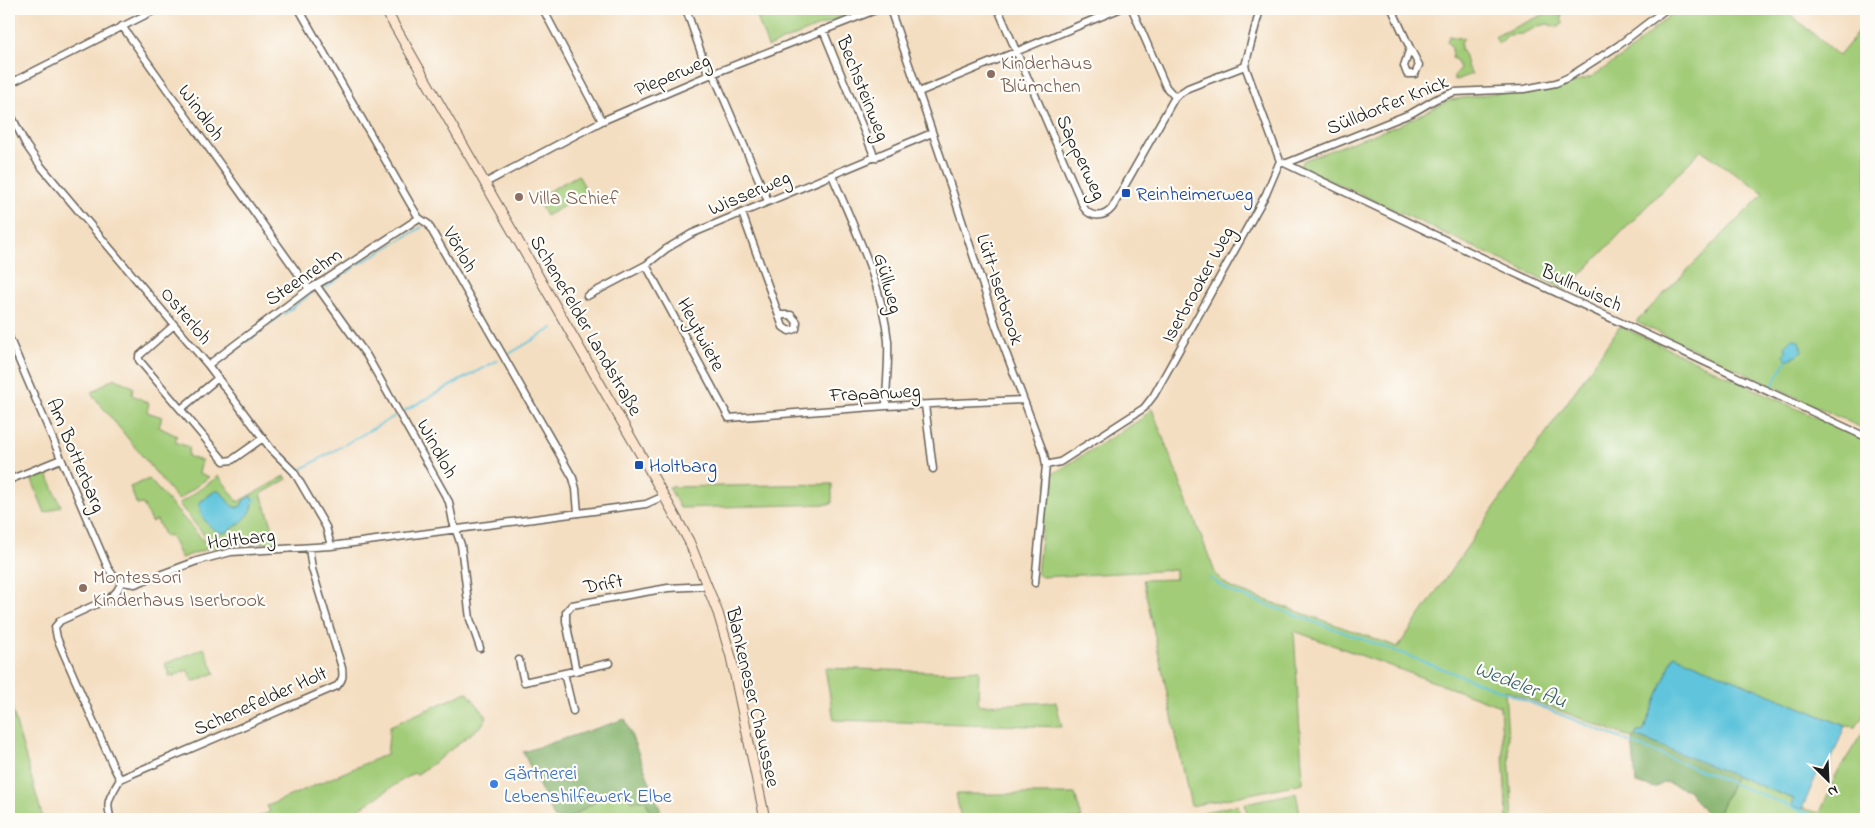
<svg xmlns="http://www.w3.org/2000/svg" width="1875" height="828" font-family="'Indie Flower',sans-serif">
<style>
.green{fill:#a2cc78;stroke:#5f744a;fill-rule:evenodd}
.forest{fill:#81b068;stroke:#4e6642}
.water{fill:#5ec4dc;stroke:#3d707c}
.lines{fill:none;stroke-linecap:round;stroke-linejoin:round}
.stream{stroke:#5ec4dc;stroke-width:2}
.street-casing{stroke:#686056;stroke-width:9}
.secondary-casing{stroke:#686056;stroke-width:11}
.street{stroke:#fff;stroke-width:6}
.secondary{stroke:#fce5cf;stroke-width:9}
.education-dot{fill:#8d6e63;stroke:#fdfcf7;stroke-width:2}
.transit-dot{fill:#1a4fb4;stroke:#fdfcf7;stroke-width:2}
.shop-dot{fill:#3f7fe0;stroke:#fdfcf7;stroke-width:2}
.labels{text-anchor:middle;stroke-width:4.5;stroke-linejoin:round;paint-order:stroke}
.education-label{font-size:20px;fill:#785e54;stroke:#fdfcf7;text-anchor:start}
.street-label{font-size:20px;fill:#1c1c1c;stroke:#fdfcf7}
.transit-label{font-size:20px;fill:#164399;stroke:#fdfcf7;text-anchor:start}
.shop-label{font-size:20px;fill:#366cbe;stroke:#fdfcf7;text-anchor:start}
.water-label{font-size:21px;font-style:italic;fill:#365f69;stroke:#fdfcf7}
</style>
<rect width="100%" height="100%" fill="#fdfcf7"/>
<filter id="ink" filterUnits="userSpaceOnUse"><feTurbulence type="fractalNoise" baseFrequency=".02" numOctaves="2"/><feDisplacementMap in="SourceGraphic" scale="10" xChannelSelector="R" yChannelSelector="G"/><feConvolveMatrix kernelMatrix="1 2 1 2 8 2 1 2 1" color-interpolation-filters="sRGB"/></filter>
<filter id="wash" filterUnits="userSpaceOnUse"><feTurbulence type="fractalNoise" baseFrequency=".0096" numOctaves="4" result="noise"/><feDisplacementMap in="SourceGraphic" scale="20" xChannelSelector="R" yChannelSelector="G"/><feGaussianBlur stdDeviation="1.12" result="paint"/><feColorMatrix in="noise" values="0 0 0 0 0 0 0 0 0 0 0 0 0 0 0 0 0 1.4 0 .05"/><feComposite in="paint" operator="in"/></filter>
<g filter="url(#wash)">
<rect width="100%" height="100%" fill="#f4dec1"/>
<path class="green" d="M754,9h107l-93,38z
M1556,9h8l1,3 -4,3 2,9 -6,3 -10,-3 -8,2 -17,8 -14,1 -9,9 -4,-8z
M1677,9h107l55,47 14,-17 13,-23v414l-230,-108 128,-129 -63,-43 -135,140 -266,-124 4,-6 95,-35 51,-25 44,-7 52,-2 45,-14 35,-23z
M1449,36l10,2 5,-1 -3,6v7l4,6 2,10 5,8 -15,6 -3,-1v-3l6,-7 -4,-9 -4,-2v-10l-5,-6z
M578,175l10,18 -42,23 -10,-18z
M1620,326l246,115v270l-10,16 -11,-1 -171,-70 -31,76h-5l-2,4 -4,2 -127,-48 8,129h-6l-7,-113 -206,-75 9,152 -112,23 -48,-226 33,-1v-9l-134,7 -5,-4 11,-96 93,-58 11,-10 64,166 15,13 167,59z
M114,378l19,9 -1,8 17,8 -2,9 15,5 -3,10 18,9 -2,6 14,5 -1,9 14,5 -3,12 10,4 -31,23 -87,-107z
M47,474l14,32 -16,7 -13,-33z
M219,476l19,26 47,-26 2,3 -26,15 17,48 -40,2 -23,5 -36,-45zM215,491l8,4c3,7 10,15 18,11l-1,17 -15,10c-20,-6 -20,-15 -23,-33z
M149,479l61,69 -29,10 -11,-23 -5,2 -8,-17 -6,2 -8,-18 -6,1 -7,-18z
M832,484v20l-152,4 -11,-21z
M204,648l11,25 -22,9 -5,-12 -18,7 -5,-13z
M825,668l126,4 28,-2 -1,35 78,-3 6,25 -228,-7z
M467,692l20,25 -5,8 -47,37 -19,13 -2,-2 -4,2 -66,44h-91l17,-7 -3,-6 120,-52 3,-28z
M9,698l34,121h-34z
M1866,727v92h-150l20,-44 59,25 -2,6 27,7 16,-38z
M618,787l16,15 11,-3 8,20h-85z
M1296,793l5,26h-53l-3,-16z
M956,794h119l7,25h-121z
M1238,805l3,14h-36l-1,-7z"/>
<path class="forest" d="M625,719l39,100h-11l-8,-20 -11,3 -16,-15 -50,32h-13l-32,-67z
M1636,736l100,39 -19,41 -12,-3 -17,-23 -23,-8 -10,6 -19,-5 -4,-45z"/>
<path class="water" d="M1791,339h4l5,2 2,10 -4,4 -11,5 -3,-5 2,-3 -1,-7z
M215,491h4c7,5 8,13 17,17l5,-2c2,-6 4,-7 10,-10 9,16 -15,31 -27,37 -13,-1 -25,-17 -25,-30z
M1674,655l171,71 -18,45 -7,-4 -18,42 -10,-3 2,-7 -158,-63 1,-4h6z"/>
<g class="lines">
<path class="stream" d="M359,264l63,-37
M347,273l8,-6
M325,288l18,-13
M284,314l29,-22
M267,326l13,-10
M248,341l11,-9
M234,351l9,-7
M509,354l44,-26
M224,358l5,-3
M1772,386l15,-26
M404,411l94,-51
M300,470l95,-54
M253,502l4,-4
M1210,578l21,14 162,58 119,45 310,124"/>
</g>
</g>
<g filter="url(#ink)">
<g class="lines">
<g class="street-casing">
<path id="street" d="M299,9l112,196 8,13 9,6 145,254 3,11 2,24
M543,9l59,112
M686,9l21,61 8,8 53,123
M890,9l63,184 43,133 48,128 2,11 -11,118
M998,9l86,199c7,10 20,10 28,0l63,-111 13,-9 57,-22
M1132,9l34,78 9,10
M1392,9l18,39
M122,26l187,263
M823,30l52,128
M1410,48l9,17 -4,9h-8l-3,-8z
M9,84l148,-75
M919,92l200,-83
M9,111l17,34 14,20 168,200 63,84 23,23 32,55 5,19
M1280,161l228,109 358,167
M1287,163l125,-50 24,-14 18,-7 70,-3 32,-6 13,-6 50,-32 47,-36
M832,175c22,53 50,108 56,166 1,21 -2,44 -2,65
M485,183l117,-62 105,-45 171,-67
M742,213l41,114 6,4 7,-2 1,-7 -6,-7h-12
M646,265l83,153 157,-12 137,-6
M316,285l51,71 82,146 4,20 8,23 9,74 10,29
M587,296l59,-31 20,-16 25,-15 241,-101
M174,325l-35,31v4l85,101 8,-1 31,-22
M9,337l99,231 5,7 9,7 13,2 62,-23 34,-9 100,-6 315,-42 18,-8
M208,365l101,-76 19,-11 91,-60
M925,405l8,64
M181,409l37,-31
M1046,465l14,-3 84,-54 10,-13 112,-201 14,-33 -35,-95 15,-57
M9,480l52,-21
M122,582l-5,9 -7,7 -50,23 -5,6 2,11 6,14 50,114 7,13 217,-93c6,-6 6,-10 5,-18l-30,-99 -3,-21
M519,660l5,22 86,-19
M576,671l-10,-50v-9l6,-7 96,-17 40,-2
M564,673l9,38
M111,819c-7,-19 1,-24 9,-40"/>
</g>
<g class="secondary-casing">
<path id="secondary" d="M385,9l260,453 44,79 29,72 13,44 34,162"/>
</g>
<use href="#street" class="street"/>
<use href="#secondary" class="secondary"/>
</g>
</g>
<g class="education-dot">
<circle cx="991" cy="74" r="5"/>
<circle cx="519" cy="197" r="5"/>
<circle cx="83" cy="588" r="5"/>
</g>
<g class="transit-dot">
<rect x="1121" y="188" width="10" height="10" rx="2.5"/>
<rect x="634" y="460" width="10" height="10" rx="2.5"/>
</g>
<circle class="shop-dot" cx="494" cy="784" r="5"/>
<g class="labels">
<g class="education-label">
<text x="1001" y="69">Kinderhaus<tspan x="1001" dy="23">Blümchen</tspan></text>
<text x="529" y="204">Villa Schief</text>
<text x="93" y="583">Montessori<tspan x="93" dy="23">Kinderhaus Iserbrook</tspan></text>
</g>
<g class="street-label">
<text transform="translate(672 74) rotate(-23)" y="7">Pieperweg</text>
<text transform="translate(864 88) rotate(68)" y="7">Bechsteinweg</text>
<text transform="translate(1387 104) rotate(-22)" y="7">Sülldorfer Knick</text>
<text transform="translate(202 112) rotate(54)" y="7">Windloh</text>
<text transform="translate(1082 157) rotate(65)" y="7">Sapperweg</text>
<text transform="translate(749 192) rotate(-23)" y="7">Wisserweg</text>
<text transform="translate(461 249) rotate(60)" y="7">Vörloh</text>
<text transform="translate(303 276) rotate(-34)" y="7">Steenrehm</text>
<text transform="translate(889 283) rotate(74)" y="7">Güllweg</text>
<text transform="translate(1197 284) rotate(-61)" y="7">Iserbrooker Weg</text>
<text transform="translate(1582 287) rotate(25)" y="7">Bullnwisch</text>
<text transform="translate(1001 289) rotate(72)" y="7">Lütt-Iserbrook</text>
<text transform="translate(187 315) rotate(50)" y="7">Osterloh</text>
<text transform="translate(587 325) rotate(60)" y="7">Schenefelder Landstraße</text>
<text transform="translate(702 334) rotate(62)" y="7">Heytwiete</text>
<text transform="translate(875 392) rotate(-3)" y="7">Frapanweg</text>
<text transform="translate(438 448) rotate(61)" y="7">Windloh</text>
<text transform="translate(77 455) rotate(67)" y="7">Am Botterbarg</text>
<text transform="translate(241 538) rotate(-7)" y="7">Holtbarg</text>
<text transform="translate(603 583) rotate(-10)" y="7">Drift</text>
<text transform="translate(754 697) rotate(77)" y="7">Blankeneser Chaussee</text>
<text transform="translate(260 700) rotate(-24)" y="7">Schenefelder Holt</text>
</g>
<g class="transit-label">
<text x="1136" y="200">Reinheimerweg</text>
<text x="649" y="472">Holtbarg</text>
</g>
<g class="shop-label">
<text x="504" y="779">Gärtnerei<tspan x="504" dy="23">Lebenshilfewerk Elbe</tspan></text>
</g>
<g class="water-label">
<text transform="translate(1521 684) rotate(21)" y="7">Wedeler Au</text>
</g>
</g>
<rect width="1875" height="828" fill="none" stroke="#fdfcf7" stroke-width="30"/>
<g transform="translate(1828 780) rotate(156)" stroke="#fdfcf7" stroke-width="4" paint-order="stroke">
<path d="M0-4L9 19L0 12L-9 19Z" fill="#1c1c1c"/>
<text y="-8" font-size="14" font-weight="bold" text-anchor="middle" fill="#1c1c1c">N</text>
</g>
</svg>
